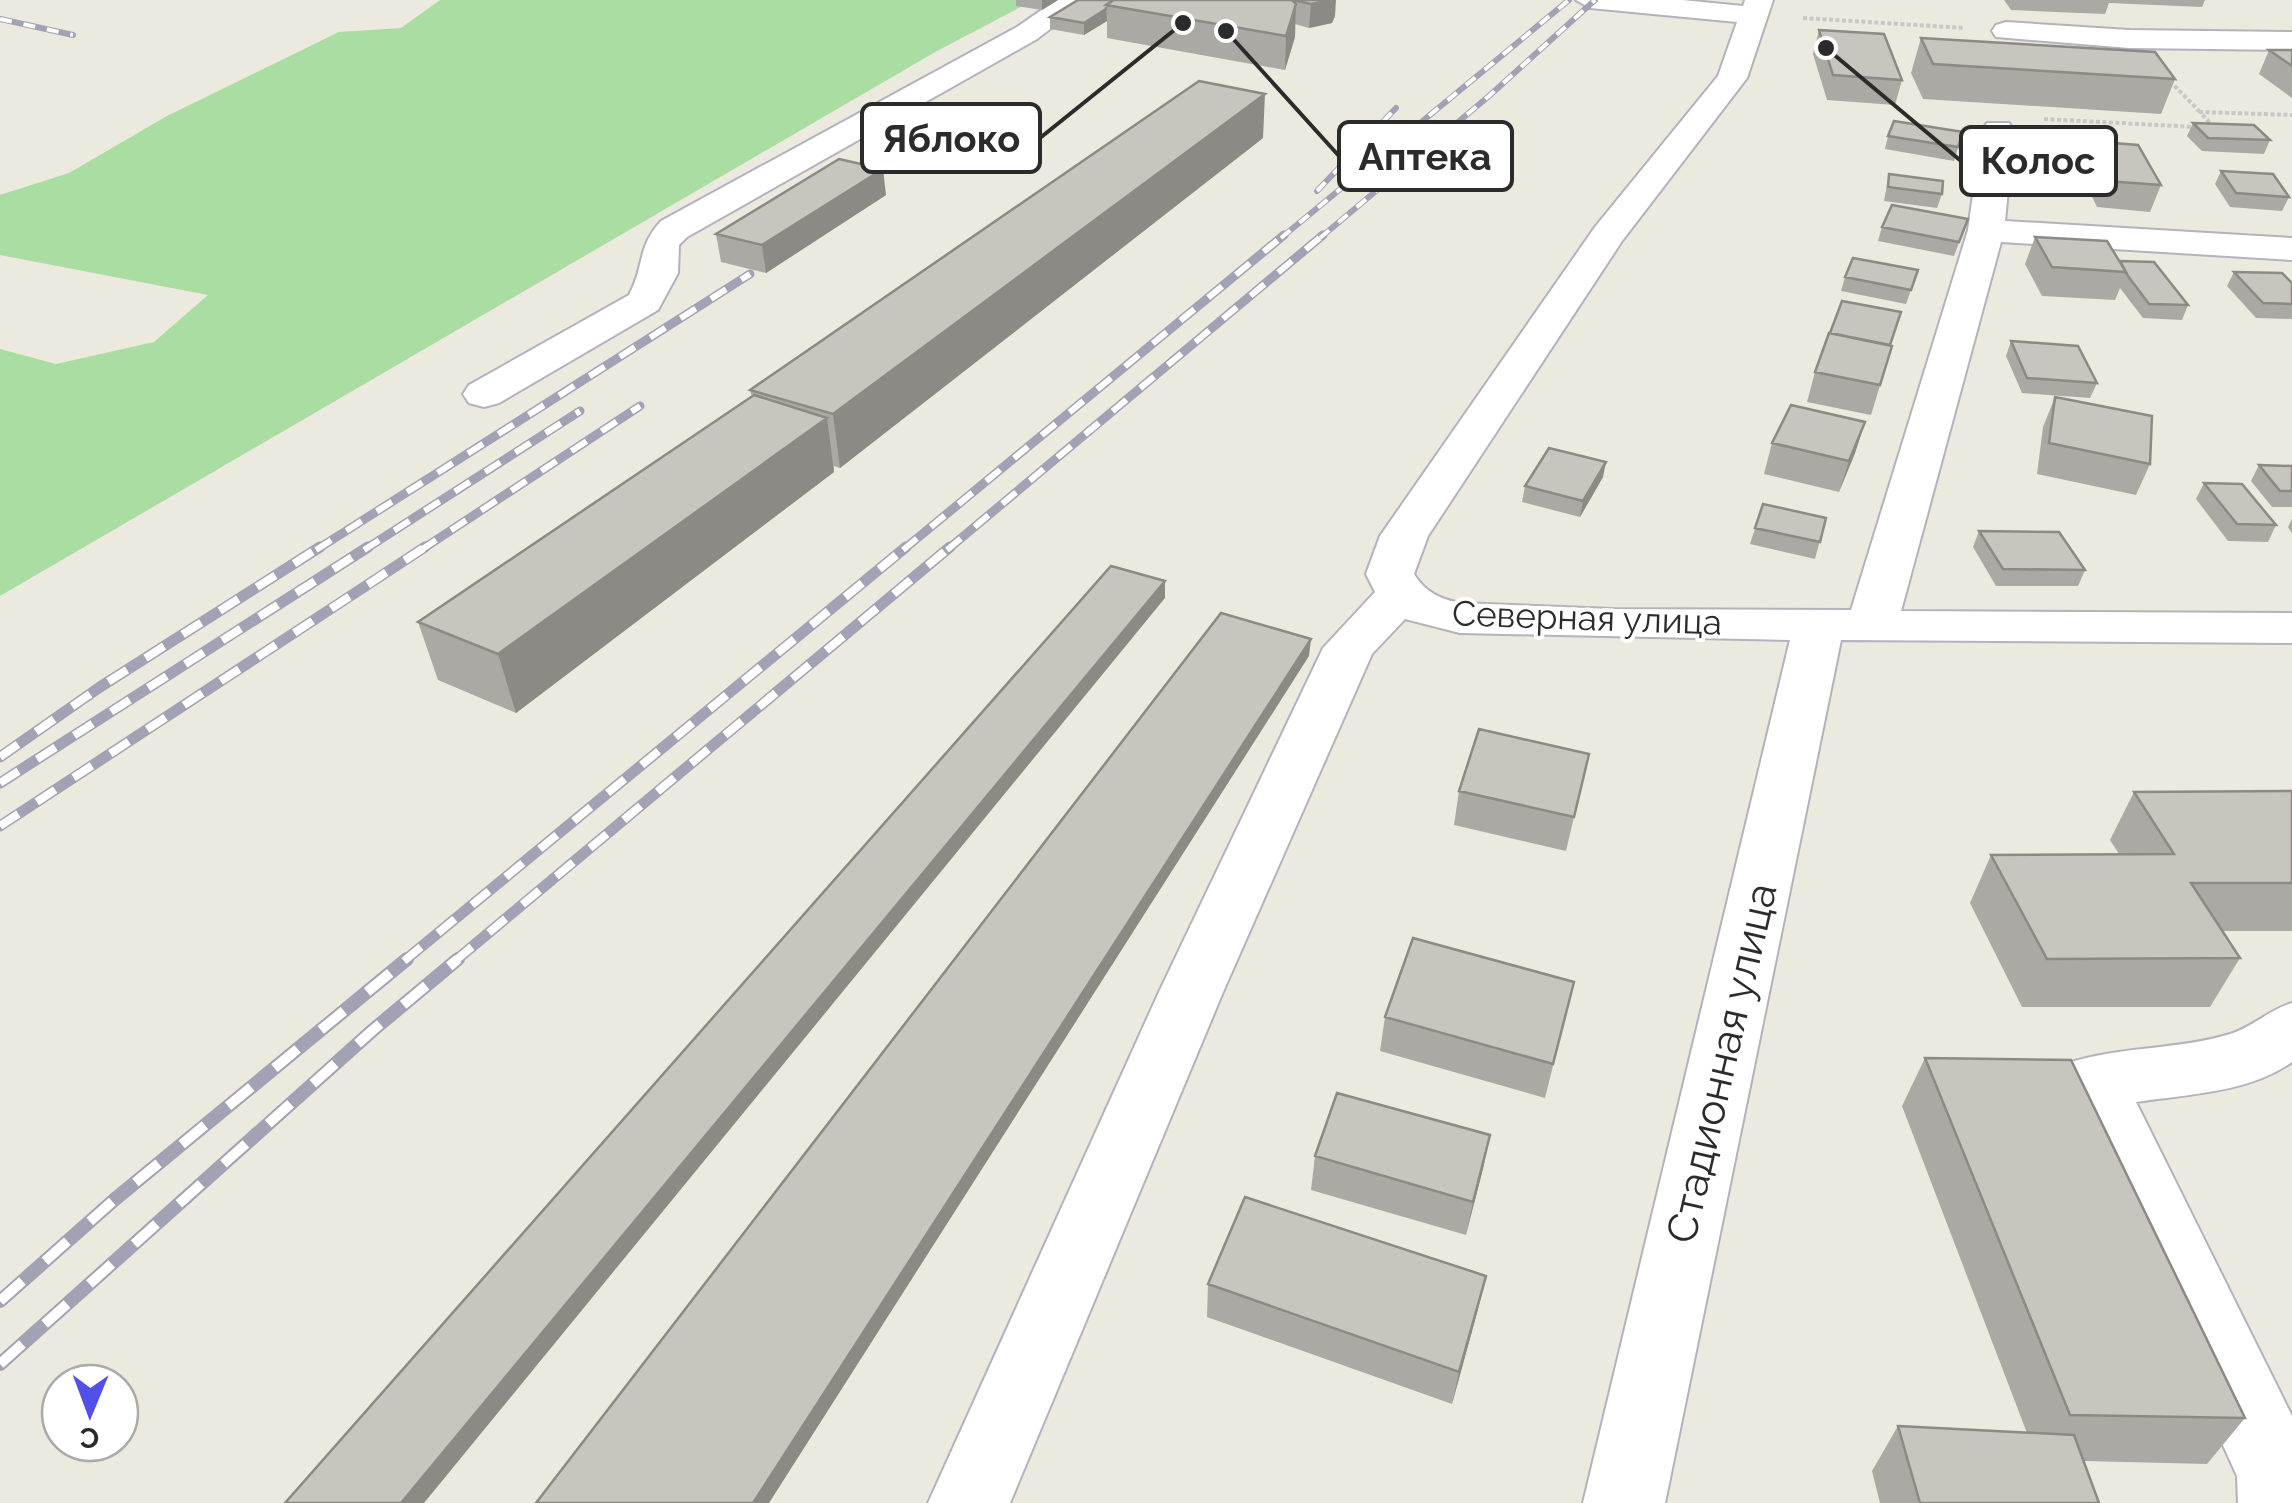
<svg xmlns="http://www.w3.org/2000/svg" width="2292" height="1503" font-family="Raleway,sans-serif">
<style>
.green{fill:#a9dda1}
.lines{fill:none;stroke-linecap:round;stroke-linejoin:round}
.minor-casing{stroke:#b3b2bd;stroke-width:4}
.path{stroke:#c8c8c8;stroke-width:4;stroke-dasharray:4 2.5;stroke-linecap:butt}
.minor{fill:#fff;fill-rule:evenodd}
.rail-far3-casing{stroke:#a3a2b4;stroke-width:6}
.rail-far2-casing{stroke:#a3a2b4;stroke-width:9}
.rail-far1-casing{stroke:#a3a2b4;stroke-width:11}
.rail-casing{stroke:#a3a2b4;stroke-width:14}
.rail-far3{stroke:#fff;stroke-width:4;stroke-dasharray:12;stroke-linecap:butt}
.rail-far2{stroke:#fff;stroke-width:6;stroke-dasharray:18;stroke-linecap:butt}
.rail-far1{stroke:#fff;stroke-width:8;stroke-dasharray:22;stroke-linecap:butt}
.rail{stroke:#fff;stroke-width:10;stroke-dasharray:30;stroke-linecap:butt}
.wall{fill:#aba9a3}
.shaded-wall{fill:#8b8a85}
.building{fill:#c7c5be;stroke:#8b8a85;stroke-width:2.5}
.labels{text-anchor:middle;stroke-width:8;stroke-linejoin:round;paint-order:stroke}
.street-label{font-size:35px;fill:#2b2b2b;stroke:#fff}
.near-street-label{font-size:42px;fill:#2b2b2b;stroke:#fff}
.leader{fill:none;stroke:#2b2b2b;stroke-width:4}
.callout-dot{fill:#2b2b2b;stroke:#fff;stroke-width:4}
.callout{fill:#fff;stroke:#2b2b2b;stroke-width:4}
.callout-label{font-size:38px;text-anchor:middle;font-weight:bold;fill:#2b2b2b}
</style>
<rect width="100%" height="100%" fill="#ece9df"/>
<path class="green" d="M440,0h594l-97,51 -937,545v-247l56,15 98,-22 54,-47 -208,-40v-60l69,-22 98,-57 172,-84 62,-4z"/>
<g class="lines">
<g class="minor-casing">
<path id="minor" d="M1056,0h32l-51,39 -350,198 -8,8 -1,28 -20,37 -159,93 -15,4 -15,-4 -6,-9 6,-9 160,-90c16,-30 8,-48 32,-74l356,-194z
M1576,0h106l61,6 2,-6h28l-26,78 -125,163 -194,295 -14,38c11,18 26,25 46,29l152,6 239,1 117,-380 14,-100 5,-7h22l5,7 -9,91 287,17v22l-291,-18 -100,369 391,2v30l-451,-3 -176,863h-82l207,-863 -330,-7 -55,-14 -33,35 -149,338 -213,511h-82l231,-511 164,-344 52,-56 -9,-18 14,-38 215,-309 123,-151 19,-54 -147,-14z
M2006,22l123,8 163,2v18l-163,-2 -133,-11 -4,-6 4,-6z
M2292,1003v59c-44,31 -104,32 -156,40l156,314v87h-54l-1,-27 -179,-394 10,-19c53,-17 110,-13 162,-29 21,-6 39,-24 62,-31z"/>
</g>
<path class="path" d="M1803,18l162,10
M2170,81l30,31
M2044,119l152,8
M2214,127l-14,-15 92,3"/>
<use href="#minor" class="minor"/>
<g class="rail-far3-casing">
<path id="rail-far3" d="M0,19l73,16
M1317,191l79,-83
M1281,238l288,-238
M1320,238l169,-142 106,-96"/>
</g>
<g class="rail-far2-casing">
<path id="rail-far2" d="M316,550l434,-276
M364,550l216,-139
M421,550l219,-144
M903,550l381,-315
M947,550l376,-315"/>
</g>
<g class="rail-far1-casing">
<path id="rail-far1" d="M0,757l100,-70 220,-140
M0,783l368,-236
M0,826l425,-279
M404,961l502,-414
M455,961l495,-414"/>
</g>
<g class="rail-casing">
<path id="rail" d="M0,1301l114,-101 293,-241
M0,1364l373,-334 85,-71"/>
</g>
<use href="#rail-far3" class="rail-far3"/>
<use href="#rail-far2" class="rail-far2"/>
<use href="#rail-far1" class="rail-far1"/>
<use href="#rail" class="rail"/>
</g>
<path class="wall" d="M1016,0h42l-16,10 -26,-4z
M1078,0h254l3,16 -3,7 -23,5 -14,-4v13l-10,33 -178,-32v-17l-23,14 -34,-6v-12z
M2004,0h201l-3,7 -93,-4 -4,11 -94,-4z
M1819,30l83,50 -7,25 -68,-5 -14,-46z
M1921,38l254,41 -14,35 -238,-15 -12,-26z
M2269,50h23v48l-33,-24z
M2193,123l77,17 -6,14 -62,-3 -15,-15z
M1963,132l-9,29 -69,-12 3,-13z
M1263,138l-423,330 -6,-2v6l-318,241 -78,-33 -20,-58 334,-225 -2,-7z
M2087,141l74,44 -11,27 -53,-5 -19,-40z
M2221,171l68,26 -7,14 -52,-4 -15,-23z
M1889,174l53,20 -5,14 -53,-7z
M886,195l-120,78 -45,-11 -5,-28z
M1968,219l-14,37 -76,-15 4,-14z
M2035,237l85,24 68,44 -6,15 -39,-2 -23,-30 -5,12 -73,-4 -17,-32z
M1918,270l-12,34 -65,-13 4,-14z
M2234,272l58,11v36l-36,-1 -29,-32z
M2011,341l86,42 -7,15 -68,-5 -16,-37z
M1890,345l2,1 -21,69 -64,-13 8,-30z
M2055,397l95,67 -14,31 -99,-21 6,-47z
M1865,422l-10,31 -16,39 -75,-18 8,-31z
M2259,465l33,1v41h-20l-21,-26z
M1603,477l-23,40 -58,-15 3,-16z
M2204,483l72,42 -8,17 -40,-1 -32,-42z
M1763,504l63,14 -11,41 -65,-15z
M2292,519v14l-4,-6z
M1979,531l106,39 -7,16h-82l-23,-39z
M1589,754l-23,97 -112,-26 5,-34z
M2292,791v140h-70l18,27 -30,49h-188l-52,-104 21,-48 128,-1 -9,-14 24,-48z
M1574,982l-29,116 -165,-47 5,-34z
M1925,1058l320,360 -38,46 -123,-3 15,42h-219l-8,-32 26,-45 129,7 -125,-327z
M1490,1135l-24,100 -155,-45 4,-34z
M1208,1284l270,25 -26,95 -245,-87z"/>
<path class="shaded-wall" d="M1042,0h16l-16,10z
M1332,0h4l-1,16 -3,7 -23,5 2,-24z
M1296,4l-1,33 -10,33 1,-34z
M1106,9l1,12 -23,14v-12z
M1265,94l-2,44 -423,330 -7,-54z
M883,169l3,26 -120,78 -4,-28z
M827,418l7,54 -318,241 -18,-59z
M1865,422l-10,31 -16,39 10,-31z
M1606,462l-3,15 -23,40 3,-16z
M1165,581v17l-741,905h-23z
M1311,639l-2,17 -540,847h-16z
M1490,1135l-7,34 -17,66 7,-33z
M1486,1276l-8,33 -26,95 7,-32z"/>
<path class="building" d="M1078,0h36l-8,5v4l-22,14 -34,-6z
M1114,0h178l4,4 -10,32 -180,-31z
M1293,0h39l-21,4z
M1819,30l65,4 18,46 -69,-5z
M1921,38l234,14 20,27 -242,-15z
M2269,50h23v16z
M1199,81l66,13 -432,320 -83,-24z
M1894,121l69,11 -5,15 -70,-11z
M2193,123l61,2 16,15 -62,-2z
M2087,141l51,4 23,40 -54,-4z
M839,159l44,10 -121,76 -46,-11z
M2221,171l52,3 16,23 -53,-4z
M1889,174l54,7 -1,13 -54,-7z
M1892,205l76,14 -9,23 -77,-15z
M2035,237l72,4 19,31 -74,-5z
M1853,258l65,12 -7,20 -66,-13z
M2120,261l34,1 34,43 -39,-1 -24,-32h1z
M2234,272l48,1 10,10v21l-29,-1z
M1842,301l59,11 -11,33 -60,-12z
M1829,333l63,13 -12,39 -65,-13z
M2011,341l67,5 19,37 -70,-5z
M754,395l73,23 -329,236 -80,-32z
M2055,397l97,19 -2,48 -101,-21z
M1791,405l74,17 -16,39 -77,-18z
M1549,448l57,14 -23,39 -58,-15z
M2259,465l33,1v25h-12z
M2204,483l38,1 34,41 -39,-1z
M1763,504l63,14 -6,24 -65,-14z
M1979,531l80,1 26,38 -82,-1z
M1111,566l54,15 -764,922h-116z
M1221,613l90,26 -558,864h-217z
M1479,729l110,25 -15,63 -115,-26z
M2292,791v92h-101l49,75 -193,1 -56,-104 183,-1 -40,-62z
M1413,938l161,44 -21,82 -168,-47z
M1925,1058l146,2 174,358 -175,-3z
M1337,1093l153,42 -17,67 -158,-46z
M1245,1197l241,79 -27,96 -251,-88z
M1898,1426l176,9 25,68h-179z"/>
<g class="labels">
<g class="street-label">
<text transform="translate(1587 618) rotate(2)" y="12">Северная улица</text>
</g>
<g class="near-street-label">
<text transform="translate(1721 1063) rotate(-77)" y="15">Стадионная улица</text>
</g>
</g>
<path class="leader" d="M1183 23L1040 138M1226 31L1339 156M1826 48L1961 161"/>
<g class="callout-dot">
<circle cx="1183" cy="23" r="10"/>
<circle cx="1226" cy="31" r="10"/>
<circle cx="1826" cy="48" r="10"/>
</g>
<g class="callout">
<rect x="862" y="104" width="178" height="68" rx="10"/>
<rect x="1339" y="122" width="173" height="68" rx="10"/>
<rect x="1961" y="127" width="155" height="68" rx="10"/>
</g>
<g class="callout-label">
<text x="951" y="152">Яблоко</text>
<text x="1425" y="170">Аптека</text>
<text x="2038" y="174">Колос</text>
</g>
<g transform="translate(90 1413) rotate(181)"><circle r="48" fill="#ffffff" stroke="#aaaaaa" stroke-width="2.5"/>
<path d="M0-8L18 38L0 25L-18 38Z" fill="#5250e8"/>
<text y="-15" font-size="28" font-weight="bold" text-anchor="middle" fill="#2b2b2b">С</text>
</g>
</svg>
